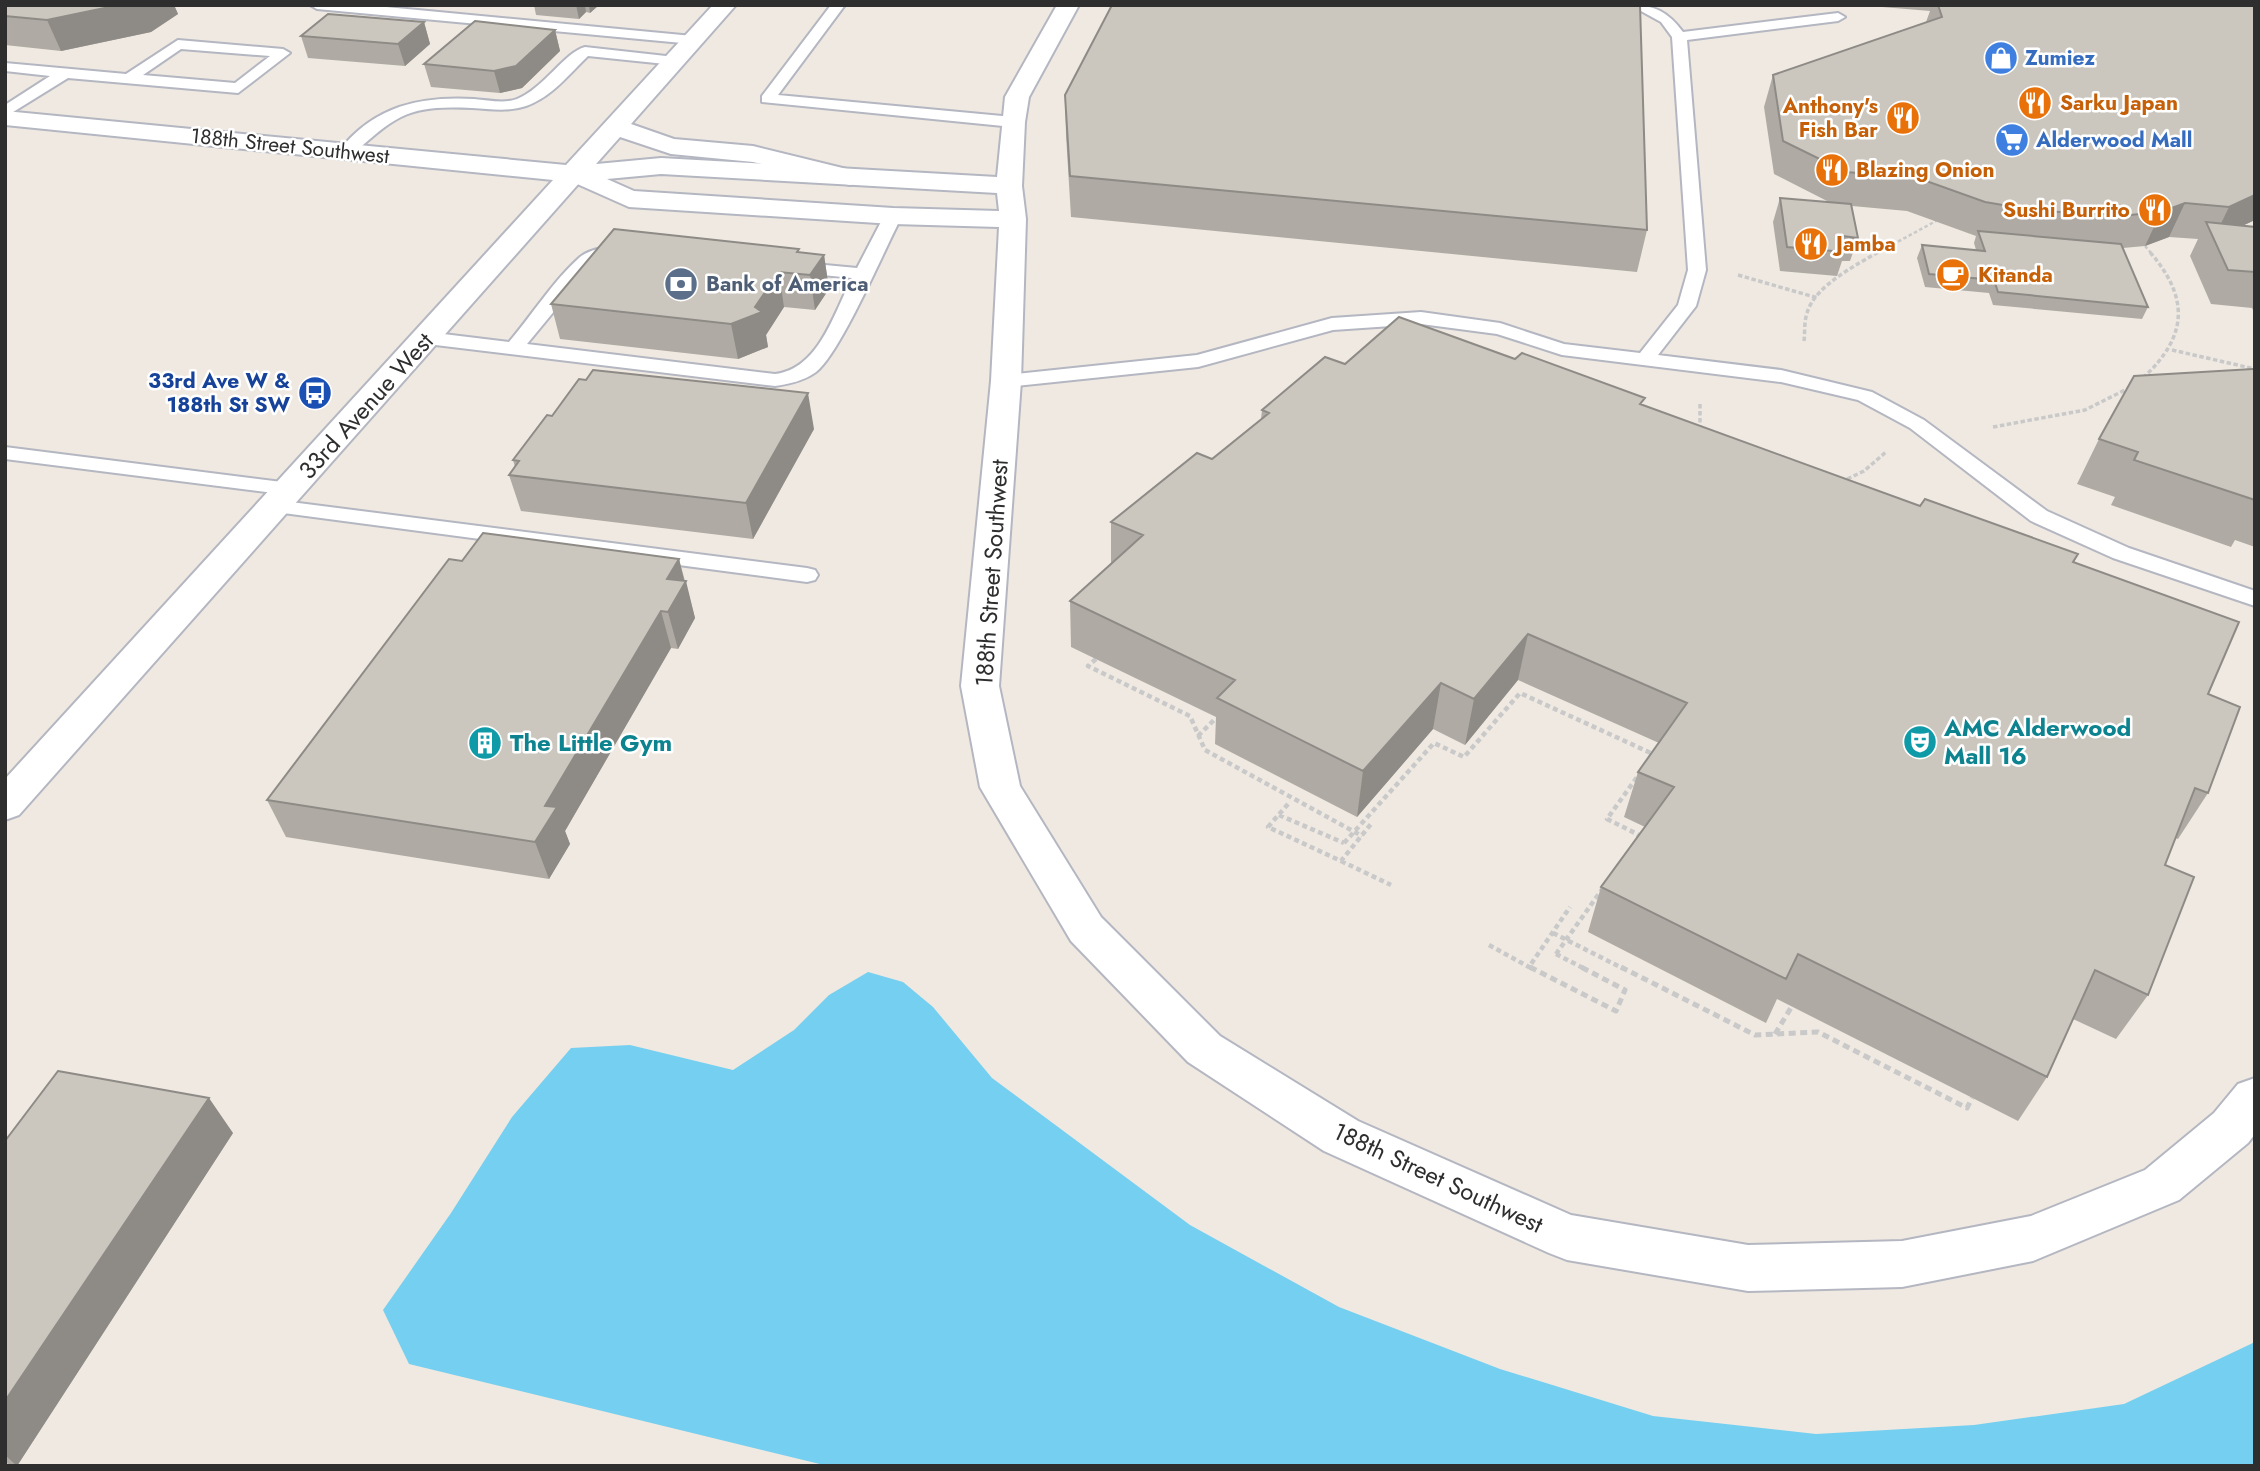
<svg xmlns="http://www.w3.org/2000/svg" width="2260" height="1471" font-family="Jost,sans-serif">
<style>
.water{fill:#75cff0}
.lines{fill:none;stroke-linecap:round;stroke-linejoin:round}
.service-casing{stroke:#b4b7c1;stroke-width:4}
.minor-casing{stroke:#b4b7c1;stroke-width:4}
.tertiary-casing{stroke:#b4b7c1;stroke-width:4}
.path-far3{stroke:#c9c9c9;stroke-width:2.5;stroke-dasharray:3.5 2.5;stroke-linecap:butt}
.path-far2{stroke:#c9c9c9;stroke-width:3.5;stroke-dasharray:4.5 2.5;stroke-linecap:butt}
.path-far1{stroke:#c9c9c9;stroke-width:4.5;stroke-dasharray:5 3.5;stroke-linecap:butt}
.path{stroke:#c9c9c9;stroke-width:5;stroke-dasharray:7 4.5;stroke-linecap:butt}
.service{fill:#fff;fill-rule:evenodd}
.minor{fill:#fff;fill-rule:evenodd}
.tertiary{fill:#fff;fill-rule:evenodd}
.path-bridge{stroke:#c9c9c9;stroke-width:4.5;stroke-dasharray:5 3.5;stroke-linecap:butt}
.wall{fill:#afaba4}
.shaded-wall{fill:#8e8b86}
.building{fill:#cbc7bf;stroke:#8e8b86;stroke-width:2}
.labels{text-anchor:middle;stroke-width:5;stroke-linejoin:round;paint-order:stroke}
.far-shop-label{font-size:21px;font-weight:bold;fill:#366cbe;stroke:#fff;text-anchor:start}
.far-food-label{font-size:21px;font-weight:bold;fill:#c56008;stroke:#fff;text-anchor:start}
.far-street-label{font-size:21px;fill:#2e2e2e;stroke:#fff}
.far-service-label{font-size:21px;font-weight:bold;fill:#4e5e75;stroke:#fff;text-anchor:start}
.far-transit-label{font-size:21px;font-weight:bold;fill:#164399;stroke:#fff;text-anchor:end}
.street-label{font-size:24px;fill:#2e2e2e;stroke:#fff}
.culture-label{font-size:24px;font-weight:bold;fill:#0d838f;stroke:#fff;text-anchor:start}
</style>
<rect width="100%" height="100%" fill="#efe9e1"/>
<path class="water" d="M868,972l35,10 30,25 59,71 198,147 149,82 161,62 153,47 163,18 158,-9 150,-21 131,-62v124h-1427l-419,-102 -26,-54 68,-97 61,-96 59,-69 59,-3 103,25 61,-40 35,-35z"/>
<g class="lines">
<g class="service-casing">
<path id="service" d="M310,5h55l328,31 7,4 -7,4 -376,-35z
M831,5h14l-67,90 235,22 8,5 -8,5 -251,-25v-6z
M1630,5c25,0 38,7 53,27l155,-19 7,4 -7,4 -151,19 19,230 -10,36 -38,49 123,15 91,22 52,28 123,91 82,37 126,43v15l-142,-48 -82,-37 -121,-93 -52,-28 -77,-18 -219,-27 -65,-21 -76,-10 -88,6 -135,37 -192,20 -10,-6 10,-6 191,-20 135,-37 89,-6 79,11 64,21 76,9 38,-48 10,-35 -16,-233 -11,-15z
M178,40l105,9 7,4 -52,40 -170,-15 -63,39v-12l45,-29 -45,-5v-8l121,11zM181,49l89,7 -35,27 -92,-8z
M585,47l90,10 7,4 -7,4 -87,-9c-19,18 -36,41 -62,50 -18,6 -35,3 -54,2 -61,-3 -74,5 -119,46l-6,2 -8,-5c35,-45 81,-55 135,-52 14,1 30,5 43,0 26,-10 48,-47 68,-52z
M893,211l9,5c-18,34 -61,136 -86,156 -12,9 -27,12 -41,14l-348,-42 -9,-6 9,-6 82,10c23,-27 44,-61 71,-85 11,-9 33,-12 47,-9l3,4 -3,4 -24,3 -10,5 -66,80 248,30c44,-5 59,-61 77,-96l-59,-6 -9,-5 9,-5 64,6 27,-52z
M5,447l285,36 10,6 -10,6 -285,-36z
M275,500l532,68 8,2 3,5 -3,5 -8,2 -539,-71 -4,-5 4,-5z"/>
</g>
<g class="minor-casing">
<path id="minor" d="M1057,5h22l-50,92 -4,25 -3,64 4,33 -5,162 -22,305 21,100 81,131 119,119 138,85 213,94 177,30 154,-4 129,-25 114,-46 69,-57 24,-29 17,-6v56l-7,9 -69,57 -146,61 -131,26 -154,4 -181,-31 -18,-7 -225,-102 -136,-89 -117,-121 -91,-154 -19,-101 30,-305 8,-154 -106,-3 -264,-17 -63,-28 -4,-5 4,-5 9,-3 86,-8 336,19 8,-80zM661,174l336,19 2,18 -106,-3 -259,-17 -27,-12z"/>
</g>
<g class="tertiary-casing">
<path id="tertiary" d="M713,5h23l-105,119 43,15 79,7 106,26 4,5 -4,5 -9,3 -97,-23 -82,-8 -51,-17 -601,678 -14,5v-41l548,-599 -548,-55v-14l561,54z"/>
</g>
<path class="path-far3" d="M2145,246l6,7
M1877,253l59,-32"/>
<path class="path-far2" d="M1738,275l80,23
M1804,341c1,-9 0,-19 3,-28 8,-28 50,-48 73,-62
M2172,350l83,19
M2143,378c45,-42 47,-80 6,-127
M1700,404v26
M1993,427l92,-17 46,-23
M1841,482l23,-11 22,-19"/>
<path class="path-far1" d="M1096,659l-8,7 102,50 15,34 157,86
M1198,736l18,-18
M1288,804l-20,23 73,34 30,-37
M1279,815l65,28
M1341,861l50,24
M1553,933l71,36
M1489,945l40,22
M1556,954l29,15
M1533,969l-4,-2 41,-60"/>
<path class="path" d="M1530,967l86,44 9,-21 -44,-23
M1621,967l134,68 63,-3 149,76 5,-10
M1775,1034l17,-28"/>
<use href="#service" class="service"/>
<use href="#minor" class="minor"/>
<use href="#tertiary" class="tertiary"/>
<path class="path-bridge" d="M1638,838l1,-3 -32,-16 33,-46
M1344,843l90,-100 30,14 56,-64 133,61
M1556,954l47,-66"/>
</g>
<path class="wall" d="M5,5h169l4,9 -27,18 -90,19 -56,-6z
M534,5h65l-9,8 -4,-1 -7,7 -43,-4z
M1858,5h397v215l-11,5 11,2v87l-3,-6 -41,-4 -21,-48 8,-17 -29,-2 -24,9 -22,2 25,59 -6,12 -149,-14 -4,-12 -64,-6 -8,-29 5,-13 54,5 -2,-7 2,-7 -69,-25 -55,-5 6,32 -8,23h-8l-5,15 -57,-5 -7,-49 7,-24 51,5 -57,-29 -10,-67 9,-32 153,-53 4,-11z
M424,22l6,22 -25,22 -97,-8 -7,-22z
M555,30l5,21 -38,37 -22,5 -69,-6 -7,-23z
M1065,95l582,135 -10,42 -566,-55 -5,-82z
M800,252l24,3 5,34 -14,21 -31,-3 -18,28 2,12 -30,12 -178,-20 -9,-35z
M1345,364l298,42 277,100 158,48 -4,8 134,132v99l-30,46 -3,-1 -10,27 -17,130 -32,44 -43,-20 -26,58 -29,44 -241,-122 -11,24 -178,-91 13,-45 44,-60 -21,-10 14,-45 21,-29 -141,-63 -53,65 -32,-16 -76,88 -142,-73 1,-27 -145,-70 -1,-46 41,-38v-41l101,-63 49,-40 1,-9z
M2255,369v178l-20,-7 -4,7 -120,-42 4,-8 -38,-13 22,-45z
M814,429l-61,110 -232,-28 -12,-36 6,-8 -2,-7z
M679,559l16,59 -17,31 -7,-1 -106,183 5,13 -21,35 -263,-42 -19,-37 195,-239z
M233,1133l-216,333 -12,-3v-322z"/>
<path class="shaded-wall" d="M119,5h55l4,9 -27,18 -90,19 -14,-31z
M576,5h9l1,7 -7,7z
M589,5h10l-9,8z
M424,22l6,22 -25,22 -7,-22z
M555,30l5,21 -38,37 -22,5 -6,-22z
M2255,195v25l-41,19v-1l15,-31z
M2185,203l-16,34 -24,9 16,-34z
M824,255l5,34 -14,21 -5,-35z
M779,272l5,35 -18,28 2,12 -30,12 -7,-35z
M808,393l6,36 -61,110 -7,-36z
M679,559l6,25 1,-3 9,37 -17,31 -10,-37 -1,-33z
M661,611l10,37 -106,183 5,13 -21,35 -14,-37 10,-36z
M1528,634l-10,46 -53,65 9,-46z
M1441,683l-8,46 -76,88 6,-46z
M209,1098l24,35 -216,333 -12,-11v-54z"/>
<path class="building" d="M5,5h114l-72,15 -42,-4z
M1112,5h528l7,225 -577,-54 -5,-81z
M1938,5h317v190l-26,12 -44,-4 -24,9 -31,3 -91,-4 -54,-9 -67,-24 -72,-6 -63,-31 -10,-66 169,-58z
M328,14l96,8 -26,22 -97,-8z
M475,21l80,9 -39,36 -22,5 -70,-7z
M1780,198l71,6 7,34 -16,-2 3,16 -58,-5z
M2206,222l49,5v45l-27,-2z
M614,229l185,20 -2,3 27,3 -14,20 -31,-3 -24,35 7,5 -31,12 -180,-20z
M1978,231l143,13 27,63 -150,-15 -4,-12 -65,-6 -7,-29 63,6z
M1399,317l116,42 7,-6 123,45 -5,6 280,102 5,-7 153,55 -5,8 166,60 -31,72 32,13 -32,86 -13,-5 -30,77 29,12 -46,118 -53,-25 -48,107 -249,-123 -12,25 -185,-92 73,-100 -36,-15 49,-69 -159,-69 -54,65 -33,-16 -78,88 -146,-73 18,-18 -165,-79 73,-66 -32,-13 86,-69 15,6 57,-46 -7,-3 63,-53 20,7z
M2253,369h2v131l-121,-40 4,-8 -39,-13 35,-63z
M593,370l215,23 -62,110 -237,-28 10,-14 -6,-1 34,-45 5,1 27,-37 7,1z
M483,533l196,26 -12,20 19,2 -18,31 -7,-1 -116,195 12,1 -22,35 -268,-42 182,-241 13,2z
M58,1071l151,27 -204,303v-260z"/>
<defs>
<g id="shop-disc" transform="scale(1.75)"><circle r="9.5" fill="#3f7fe0" stroke="#fff"/><path d="M-5-2.5h2.3a2.7 3.5 0 0 1 5.4 0H5L5.5 6h-11ZM-1.5-2.5h3a1.5 2.3 0 0 0-3 0Z" fill="#fff"/></g>
<g id="restaurant-disc" transform="scale(1.75)"><circle r="9.5" fill="#e8710a" stroke="#fff"/><path d="M-5-6h1v4h1v-4h1v4h1v-4h1v5L-1.5 .5V6h-2V.5L-5-1ZM5-6V6H3V1.5H1.5Q1.5-4 5-6Z" fill="#fff"/></g>
<g id="supermarket-disc" transform="scale(1.75)"><circle r="9.5" fill="#3f7fe0" stroke="#fff"/><path d="M-6-5.5h2.5l.6 2H6L4.5 2H-2.5L-4.4-4H-6ZM-1.5 3.2a1.3 1.3 0 1 0 .1 0ZM3 3.2a1.3 1.3 0 1 0 .1 0Z" fill="#fff"/></g>
<g id="cafe-disc" transform="scale(1.75)"><circle r="9.5" fill="#e8710a" stroke="#fff"/><path d="M-5.5-4.5H6V0H3Q3 3.5 0 3.5H-2.5Q-5.5 3.5-5.5 0ZM3-3.2v2h1.7v-2ZM-6 4.5H4V6H-6Z" fill="#fff"/></g>
<g id="bank-disc" transform="scale(1.75)"><circle r="9.5" fill="#5c6f8a" stroke="#fff"/><path d="M-6-4H6V4H-6ZM0-2.3a2.3 2.3 0 1 0 0 4.6a2.3 2.3 0 1 0 0-4.6Z" fill="#fff"/></g>
<g id="bus-disc" transform="scale(1.75)"><circle r="9.5" fill="#1a4fb4" stroke="#fff"/><path d="M-5-6H5V4H4V6H2V4H-2V6H-4V4H-5ZM-3.5-4V0h7V-4ZM-3.5 1.2v1.5H-2V1.2ZM2 1.2v1.5H3.5V1.2Z" fill="#fff"/></g>
<g id="theatre-disc" transform="scale(1.75)"><circle r="9.5" fill="#0f9aa8" stroke="#fff"/><path d="M-5-5.5Q0-4 5-5.5V0Q5 5 0 6Q-5 5-5 0ZM-3.3-2.5H-1v1.5H-3.3ZM1-2.5H3.3v1.5H1ZM-2.8 1Q0 5.5 2.8 1Z" fill="#fff"/></g>
<g id="building-disc" transform="scale(1.75)"><circle r="9.5" fill="#0f9aa8" stroke="#fff"/><path d="M-4-6H4V6H1V3H-1V6H-4ZM-2.5-4.3h1.7v1.8h-1.7ZM.8-4.3h1.7v1.8H.8ZM-2.5-1h1.7V.8h-1.7ZM.8-1h1.7V.8H.8Z" fill="#fff"/></g>
</defs>
<g fill-rule="evenodd">
<use href="#shop-disc" x="2001" y="58"/>
<use href="#restaurant-disc" x="2035" y="103"/>
<use href="#restaurant-disc" x="1903" y="118"/>
<use href="#supermarket-disc" x="2012" y="140"/>
<use href="#restaurant-disc" x="1832" y="170"/>
<use href="#restaurant-disc" x="2155" y="210"/>
<use href="#restaurant-disc" x="1811" y="244"/>
<use href="#cafe-disc" x="1953" y="275"/>
<use href="#bank-disc" x="681" y="284"/>
<use href="#bus-disc" x="315" y="393"/>
<use href="#theatre-disc" x="1920" y="742"/>
<use href="#building-disc" x="485" y="743"/>
</g>
<g class="labels">
<g class="far-shop-label">
<text x="2025" y="65">Zumiez</text>
<text x="2036" y="147">Alderwood Mall</text>
</g>
<g class="far-food-label">
<text x="2060" y="110">Sarku Japan</text>
<text x="1878" y="113" text-anchor="end">Anthony's<tspan x="1878" dy="24">Fish Bar</tspan></text>
<text x="1856" y="177">Blazing Onion</text>
<text x="2130" y="217" text-anchor="end">Sushi Burrito</text>
<text x="1836" y="251">Jamba</text>
<text x="1978" y="282">Kitanda</text>
</g>
<g class="far-street-label">
<text transform="translate(290 146) rotate(6)" y="7">188th Street Southwest</text>
</g>
<g class="far-service-label">
<text x="706" y="291">Bank of America</text>
</g>
<g class="far-transit-label">
<text x="290" y="388">33rd Ave W &amp;<tspan x="290" dy="24">188th St SW</tspan></text>
</g>
<g class="street-label">
<text transform="translate(366 406) rotate(-48)" y="8">33rd Avenue West</text>
<text transform="translate(992 573) rotate(-86)" y="8">188th Street Southwest</text>
<text transform="translate(1438 1178) rotate(25)" y="8">188th Street Southwest</text>
</g>
<g class="culture-label">
<text x="1944" y="736">AMC Alderwood<tspan x="1944" dy="28">Mall 16</tspan></text>
<text x="510" y="751">The Little Gym</text>
</g>
</g>
<rect width="2260" height="1471" fill="none" stroke="#2e2e2e" stroke-width="14"/>
</svg>
